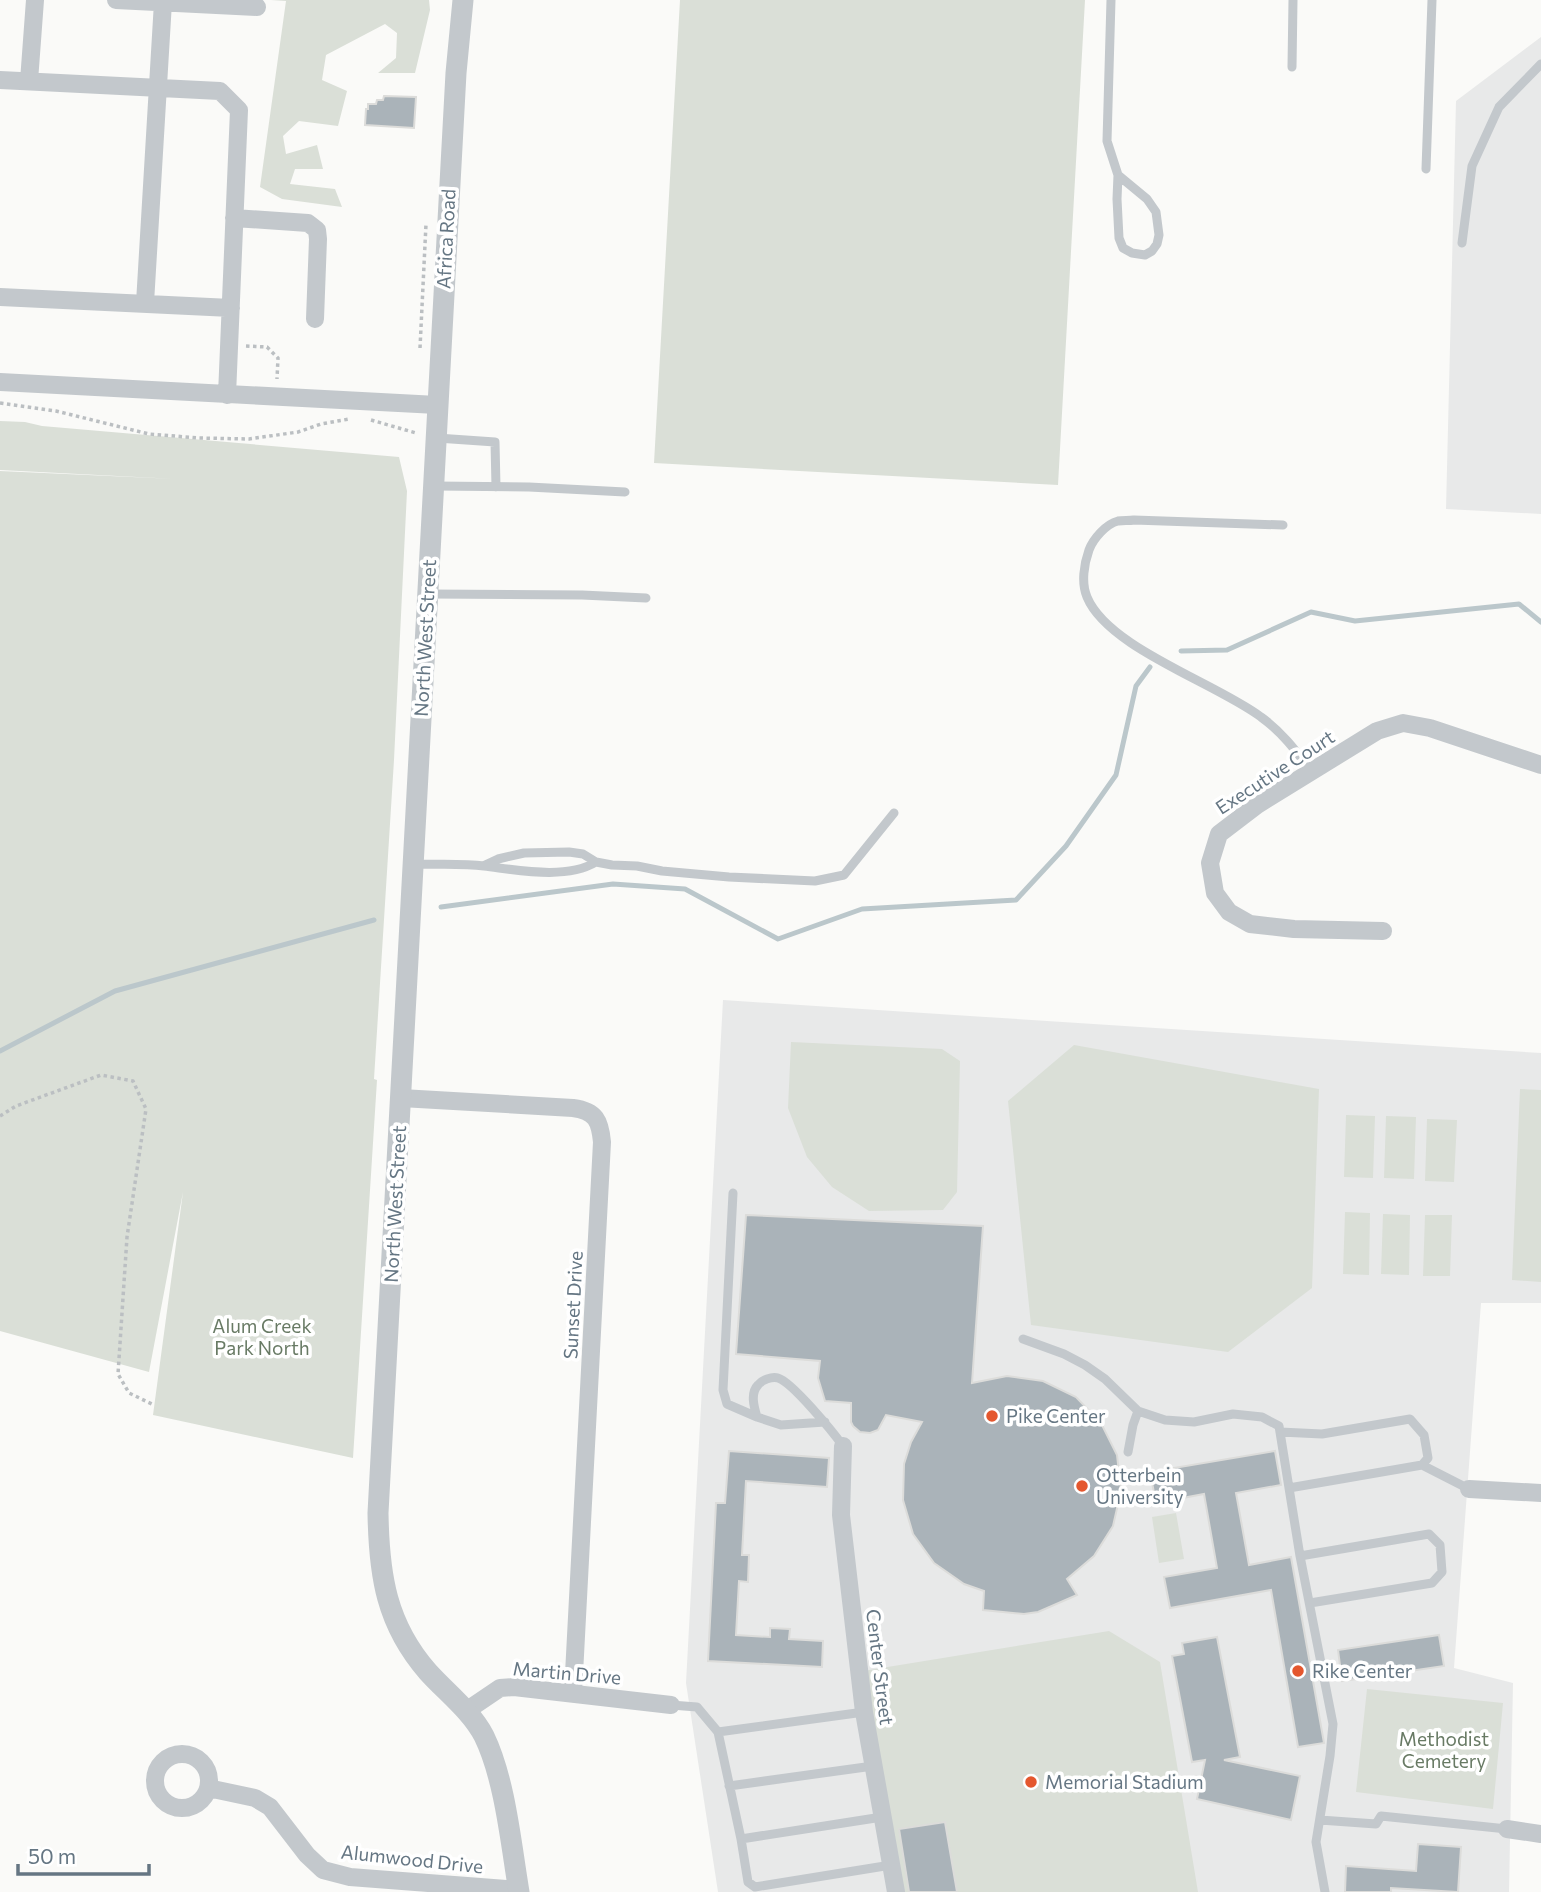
<svg xmlns="http://www.w3.org/2000/svg" width="1541" height="1892" font-family="Commissioner,sans-serif">
<style>
.built{fill:#e8e9e9}
.green{fill:#dadfd7}
.lines{fill:none;stroke-linecap:round;stroke-linejoin:round}
.stream{stroke:#bbc7cb;stroke-width:5}
.building{fill:#aab3b9;stroke:#dcdcda;stroke-width:2}
.path{stroke:#bbbfc2;stroke-width:3.5;stroke-dasharray:3.5 3.5;stroke-linecap:butt}
.service{stroke:#c3c8cc;stroke-width:9}
.minor{stroke:#c3c8cc;stroke-width:18}
.tertiary{stroke:#c3c8cc;stroke-width:21}
.poi-dot{fill:#e4572e;stroke:#fff;stroke-width:2.5}
.labels{text-anchor:middle;stroke-width:7;stroke-linejoin:round;paint-order:stroke}
.street-label{font-size:19px;fill:#657683;stroke:#fff}
.park-label{font-size:19px;fill:#687a64;stroke:#fff}
.poi-label{font-size:19px;fill:#657683;stroke:#fff;text-anchor:start}
</style>
<rect width="100%" height="100%" fill="#fafaf8"/>
<path class="built" d="M1541,37v477l-95,-5 10,-408z
M723,1000l818,53v250h-60l-27,365 59,15 -4,209h-791l-32,-209z"/>
<path class="green" d="M271,0h158l1,10 -15,63h-37l18,-15 1,-25 -12,-9 -59,31 -4,25 25,11 -9,35 -39,-5 -16,15 3,18 31,-9 6,24h-28l-5,15 45,5 7,18 -60,-8 -22,-12 26,-186z
M680,0h405l-27,485 -404,-22z
M0,421l25,1 17,4 357,31 8,34 -13,269 -20,319 3,1 -24,378 -200,-43 30,-223 -34,180 -149,-41v-860l176,8 -176,-9z
M791,1042l151,7 18,12 -3,131 -14,18 -74,1 -37,-24 -25,-30 -19,-49z
M1074,1045l245,44 -7,199 -84,64 -197,-27 -23,-224z
M1520,1089l21,1v192l-29,-2z
M1346,1115l29,1 -2,62 -29,-1z
M1386,1116l30,1 -2,62 -30,-1z
M1427,1119l30,1 -3,62 -29,-1z
M1345,1212l25,1 -1,62 -26,-1z
M1383,1214l27,1 -1,60 -28,-1z
M1425,1215h27l-2,61h-27z
M1176,1513l8,46 -25,4 -7,-46z
M1109,1631l51,31 38,230h-298l-37,-221z
M1367,1689l136,14 -10,106 -137,-17z"/>
<g class="lines">
<path class="stream" d="M1181,651l46,-1 84,-38 44,9 164,-17 22,18
M441,907l172,-23 72,5 93,50 84,-30 154,-9 50,-54 50,-71 20,-89 14,-19
M0,1051l115,-60 259,-71"/>
</g>
<path class="building" d="M384,96l32,1 -2,31 -49,-3 1,-16h2v-5h8l1,-4h6z
M746,1215l237,11 -11,157 35,-7 36,5 33,16 25,26 16,32 4,36 -8,35 -19,30 -27,23 10,16 -39,17 -14,2 -41,-4 1,-19 -20,-7 -30,-21 -21,-29 -10,-34 1,-36 7,-22 11,-20 -36,-7 -8,15 -8,3 -10,-1 -7,-6 -2,-4v-19l-26,-2 -7,-23 2,-17 -84,-7z
M729,1451l100,7 -2,29 -81,-6 -4,74h7l-1,27 -9,-1 -3,54 34,2v-9l20,1 -1,10 34,2 -1,26 -114,-6 8,-158h9z
M1275,1451l6,34 -45,8 13,72 42,-8 33,186 -26,4 -27,-157 -101,18 -6,-31 53,-9 -13,-74 -48,9 -6,-31z
M1439,1635l5,31 -102,15 -4,-31z
M1217,1637l23,120 -16,3 76,16 -9,44 -94,-21 8,-39 -13,2 -20,-106 12,-2 -2,-11z
M945,1822l12,70h-48l-10,-63z
M1418,1844l43,3 -3,45 -67,-4v4h-46l1,-26 70,5z"/>
<g class="lines">
<path class="path" d="M246,346l21,1 11,11 -1,21
M420,348l6,-124
M0,403l56,8 93,23 50,4 50,1 49,-7 23,-8 28,-5
M371,420l45,13
M0,1116l16,-10 85,-31 32,6 13,28 -19,128 -9,137 11,19 25,12"/>
<path class="service" d="M1111,0l-4,141 11,34 -1,24 2,39 4,10 9,5 13,2 7,-4 5,-7 2,-9 -3,-23 -9,-13 -29,-24
M1292,67l1,-67
M1426,169l6,-169
M1462,243l10,-77 27,-59 42,-43
M437,438l58,4 1,45
M435,486l94,1 96,5
M1283,525l-149,-5c-5,1 -11,0 -16,1 -12,3 -25,18 -29,29 -5,14 -8,33 -2,47 21,51 129,86 174,120 21,15 35,34 51,55
M429,594l153,1 64,3
M413,864c24,1 48,-1 71,2 34,4 82,14 112,-4
M483,866l15,-7 26,-6 45,-1 14,2 13,8 16,3 25,1 25,5 67,6 86,4 29,-6 50,-62
M733,1193l-10,197 4,14 30,13
M1023,1339l41,15 21,11 20,14 33,32 27,9 29,2 39,-8 29,3 17,9 21,130 33,168 -3,32 -14,86 9,50
M825,1422l-44,3 -24,-8c-3,-10 -7,-24 1,-32 4,-5 14,-9 20,-7 14,4 55,54 65,68
M1280,1432l42,2 88,-15 14,16 4,23 -6,7 47,24
M1128,1452l5,-27 5,-14
M1289,1488l133,-23
M1300,1556l129,-22 11,11 2,27 -10,11 -122,20
M671,1705l26,2 21,25 23,107 7,43 7,5 136,-22
M718,1732l146,-20
M729,1786l144,-20
M1320,1820l56,4 5,-8 126,13
M741,1839l141,-22"/>
<path class="minor" d="M116,0l141,7
M0,80l220,11 19,19 -12,285
M29,81l6,-81
M234,218l74,5 9,7 1,9 -3,80
M0,297l231,11
M145,303l18,-301
M0,382l437,23
M1383,931l-89,-2 -44,-5 -21,-12 -14,-19 -5,-30 9,-29 38,-29 120,-74 26,-8 27,5 111,37
M401,1098l172,10c23,3 27,13 29,34l-29,551
M843,1446l-2,69 23,197 32,180
M1469,1489l72,4
M466,1711l34,-23 14,-1 157,18
M155 1781a27 27 0 1 1 54 0a27 27 0 1 1-54 0Z
M208,1788l47,10 15,9 37,48 16,15 27,7 169,13
M1507,1829l34,5"/>
<path class="tertiary" d="M463,0l-7,73 -78,1440c1,62 8,111 50,159 19,21 43,39 56,64 21,43 27,108 35,156"/>
</g>
<g class="poi-dot">
<circle cx="992" cy="1416" r="7"/>
<circle cx="1082" cy="1486" r="7"/>
<circle cx="1298" cy="1671" r="7"/>
<circle cx="1031" cy="1782" r="7"/>
</g>
<g class="labels">
<g class="street-label">
<text transform="translate(446 239) rotate(-87)" y="7">Africa Road</text>
<text transform="translate(425 638) rotate(-87)" y="7">North West Street</text>
<text transform="translate(1275 772) rotate(-33)" y="7">Executive Court</text>
<text transform="translate(395 1204) rotate(-87)" y="7">North West Street</text>
<text transform="translate(573 1305) rotate(-87)" y="7">Sunset Drive</text>
<text transform="translate(880 1667) rotate(83)" y="7">Center Street</text>
<text transform="translate(567 1673) rotate(5)" y="7">Martin Drive</text>
<text transform="translate(412 1859) rotate(6)" y="7">Alumwood Drive</text>
</g>
<g class="park-label">
<text x="262" y="1333">Alum Creek<tspan x="262" dy="22">Park North</tspan></text>
<text x="1444" y="1746">Methodist<tspan x="1444" dy="22">Cemetery</tspan></text>
</g>
<g class="poi-label">
<text x="1006" y="1423">Pike Center</text>
<text x="1096" y="1482">Otterbein<tspan x="1096" dy="22">University</tspan></text>
<text x="1312" y="1678">Rike Center</text>
<text x="1045" y="1789">Memorial Stadium</text>
</g>
</g>
<path d="M18 1864v10h131v-10" fill="none" stroke="#657683" stroke-width="3.5"/>
<text x="28" y="1864" font-size="21" fill="#657683" stroke="#ffffff" stroke-width="5" paint-order="stroke">50 m</text>
</svg>
